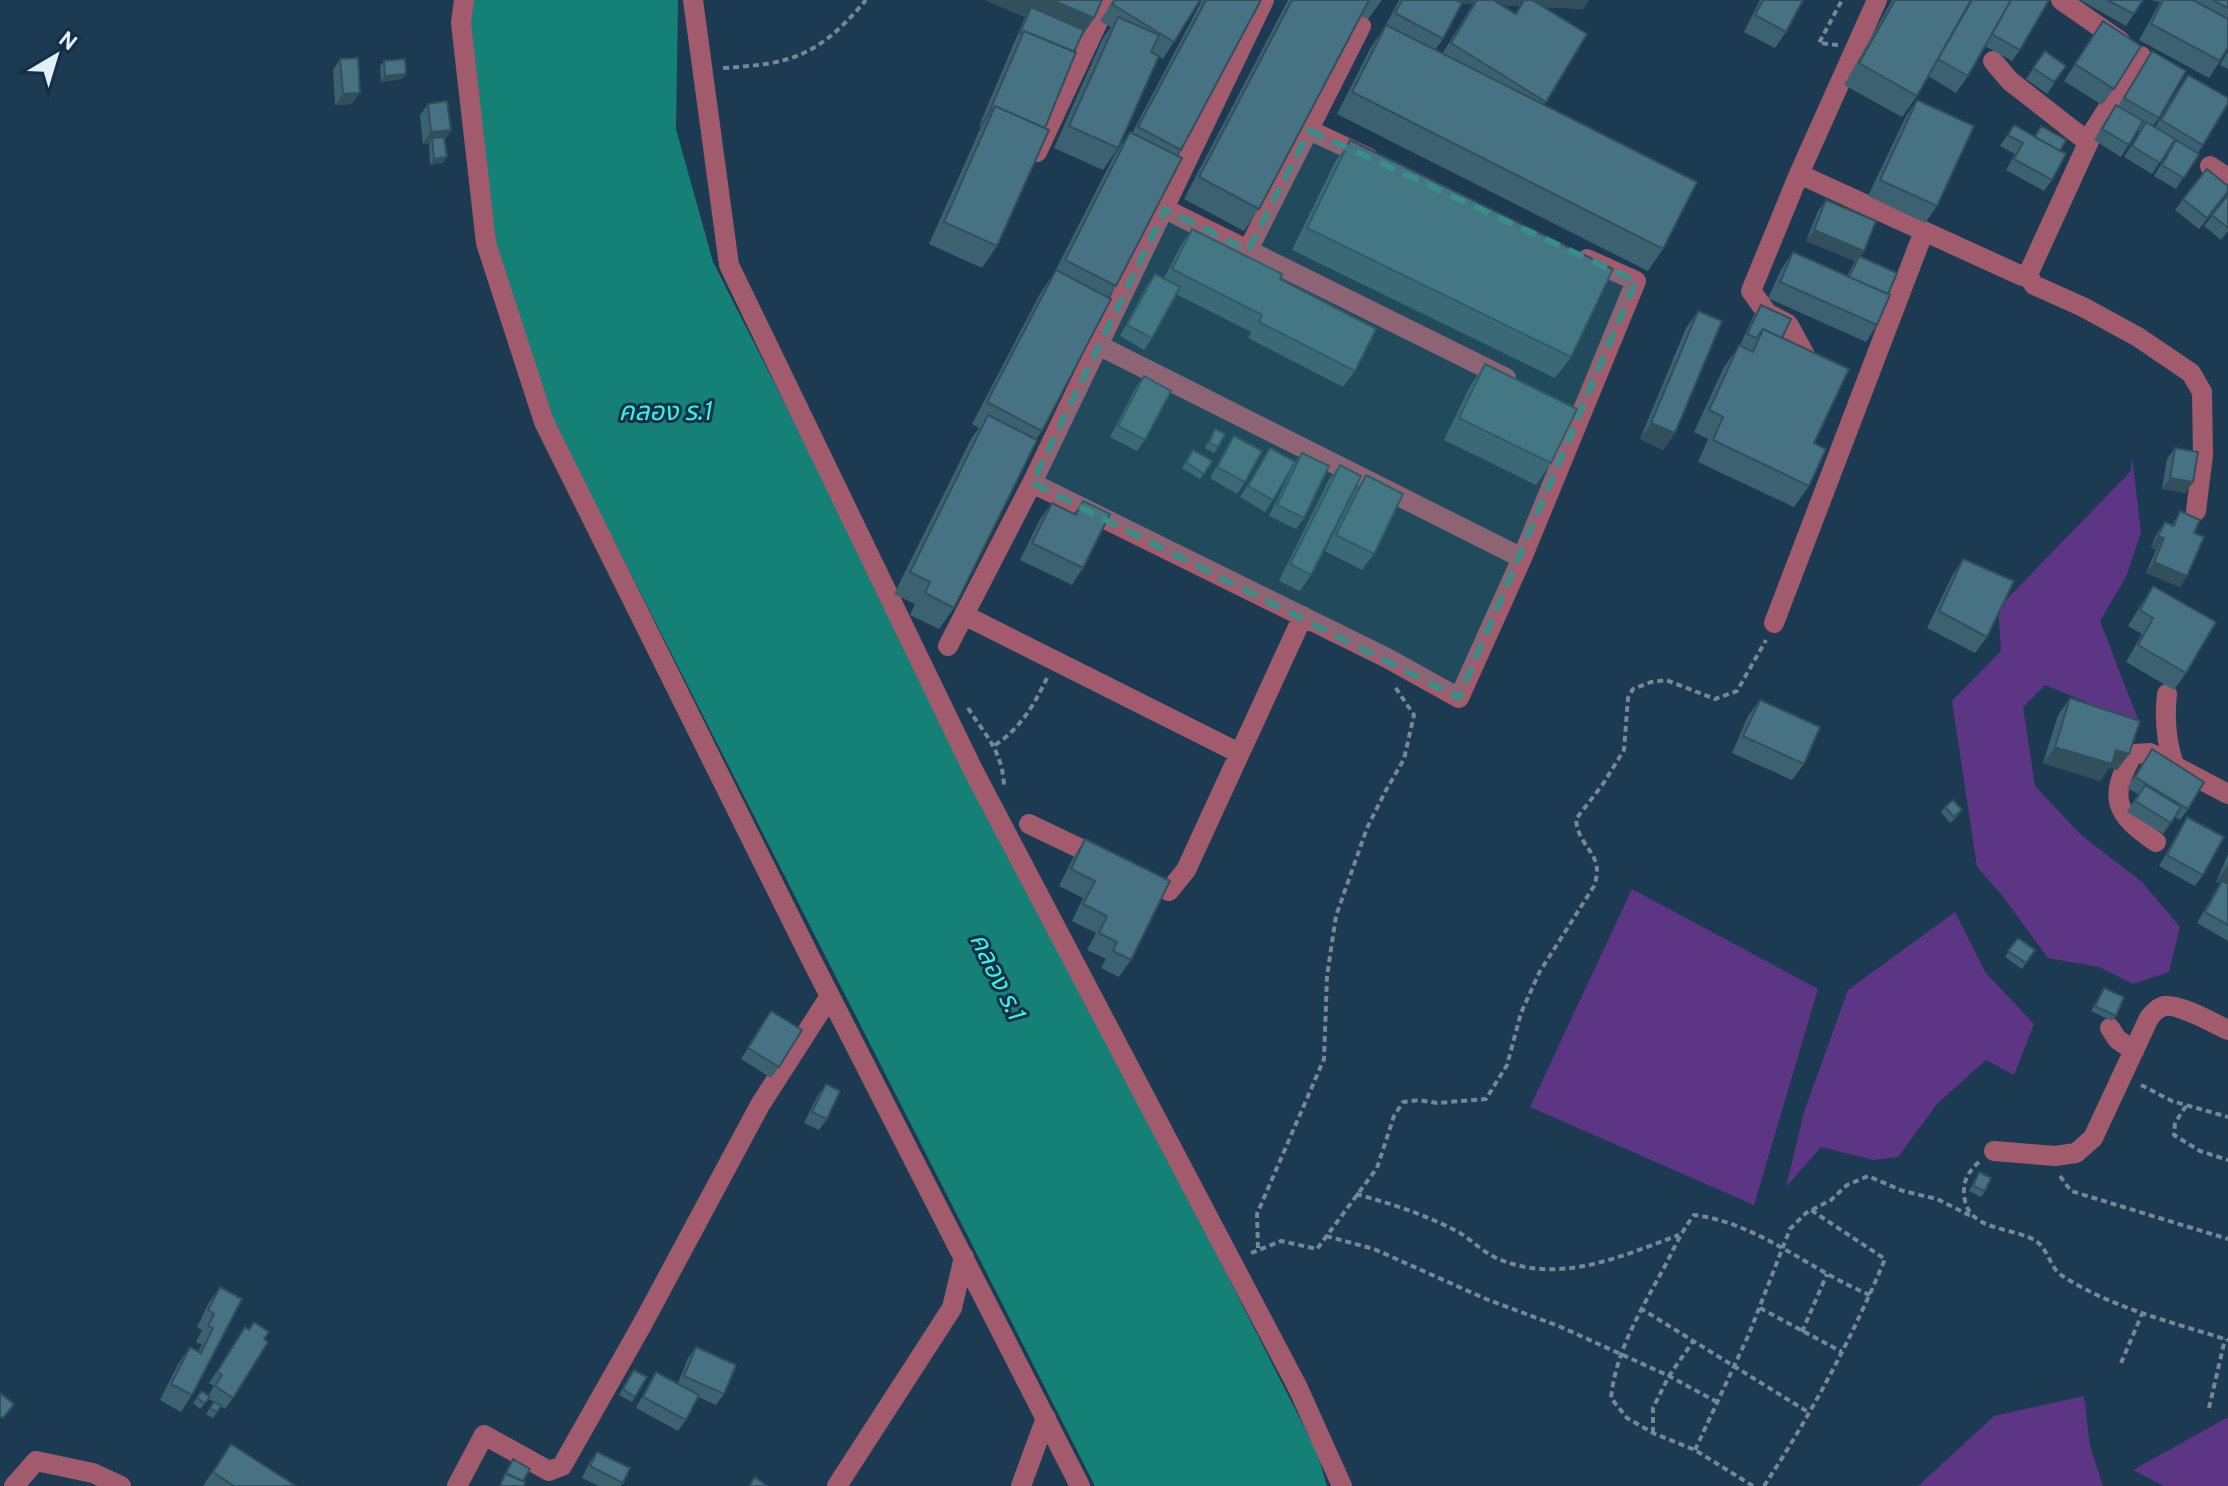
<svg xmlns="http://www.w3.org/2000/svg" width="2228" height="1486" font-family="Overpass,'Noto Sans Thai',sans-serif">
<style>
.green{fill:#5d3585}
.water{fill:#148076}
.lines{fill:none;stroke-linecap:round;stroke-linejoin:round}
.path{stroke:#72899c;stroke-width:4;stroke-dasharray:6 4;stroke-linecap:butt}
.minor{stroke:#a25b6d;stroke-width:20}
.wall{fill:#3c6271;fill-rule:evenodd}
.shaded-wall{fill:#31505c}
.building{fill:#467283;stroke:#31505c;stroke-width:2}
.marked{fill:#398e8a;fill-opacity:0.2;stroke:#398e8a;stroke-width:6;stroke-dasharray:16 10;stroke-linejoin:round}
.labels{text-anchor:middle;stroke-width:6;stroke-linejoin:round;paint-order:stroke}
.water-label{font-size:26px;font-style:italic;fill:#36f5e2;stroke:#112f46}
</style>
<rect width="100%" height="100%" fill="#1c3a51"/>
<path class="green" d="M2132,457l9,75 -15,45 -26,44 41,106 -21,-11 -75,-31 -22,22 12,79 45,48 62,48 38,45 -11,45 -36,12 -34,-17 -51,-9 -47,-64 -24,-27 -25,-166 49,-50 -3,-43 133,-137z
M1632,889l186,100 -64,216 -224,-98z
M1955,912l30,60 49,52 -20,51 -28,-15 -49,44 -39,53 -25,3 -52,-13 -35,40 18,-75 44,-122z
M2084,1396l6,50 13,40h-185l76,-70z
M2228,1417v69h-64l-31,-16z"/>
<path class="water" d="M468,0h210l-2,129 37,133 604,1190 10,34h-232l-547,-1075 -54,-171z"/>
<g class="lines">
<path class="path" d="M1838,45l-19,-2 23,-43
M723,68c71,-4 96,-13 143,-68
M968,708c17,27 34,42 36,77
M995,745c25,-16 39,-40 52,-67
M2141,1085l31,16 56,16
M2186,1106l-11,17 -1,12 26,16 28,9
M1979,1162c-10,9 -16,18 -15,32 2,38 48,32 72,47 12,8 14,26 25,34 50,33 111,47 167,65
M2060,1176l11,15 157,48
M1356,1194c36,10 71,21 104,39 13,8 26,22 41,27 61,24 121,-4 178,-25
M1326,1236l48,13 112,50 75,28 108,49 48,26
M1258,1248l-1,-34 67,-155 3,-83 9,-60 31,-88 18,-36 19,-33 10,-44 -19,-28
M1251,1253l30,-12 36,8 60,-81 17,-52 9,-14 16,-2 18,3 49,-4 21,-34 14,-52 18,-40 55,-87c12,-33 -16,-37 -18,-67l27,-35 21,-34 4,-52 5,-9 18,-7 15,-2 49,19 22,-8 29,-51
M1640,1308l168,104
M1760,1308l82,44
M1802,1332l25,-58
M2121,1363l21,-49
M2209,1408l16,-69
M1653,1433v-25l16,-32 25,-36
M1695,1450l54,-116 41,-105 16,-16 25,-13 16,-15 21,-9 35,15 34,8 36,18
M1753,1486l-58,-36 -42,-17 -26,-15 -16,-20c5,-49 32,-91 55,-134 9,-18 16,-33 28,-49 65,8 117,56 176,80
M1764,1486c47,-71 88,-148 121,-227l-74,-49"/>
<path class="minor" d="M464,0l-3,23 25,220 58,179 268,539 268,525
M693,0l36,265 244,505 325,618 44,98
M2061,0l59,41
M1993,61l17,20 78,61
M1309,130l60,28
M1037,152l71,-152
M2210,166l18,12
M1799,174l223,102 8,-6 64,-140 47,-74
M1165,209l341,169
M1248,250l113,-224
M2026,273l8,12 49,22 55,30 53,36 11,19 1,63 -7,56
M1098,345l424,213
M1805,355l-17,-31 -21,-11 -16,-22 48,-117 78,-174
M1032,483l355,175 72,40 63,-140 114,-277 -49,-22
M964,615l275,138
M1774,623l150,-392
M948,646l84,-163 232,-483
M2167,694c-3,27 -1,49 8,74
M1029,824l73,35
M2156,842c-40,-27 -49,-44 -23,-88l17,-1 78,41
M1142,878l27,13 17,-21 117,-254
M2110,1028l7,11 17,12
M1994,1151l61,5 21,-3 17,-15 56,-120c4,-5 9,-11 16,-12 15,-2 48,17 63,24
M14,1486l22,-25 57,12 28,13
M457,1486l27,-51 65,36 13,-5 81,-143 117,-218 70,-109
M837,1486l115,-178 12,-51
M1021,1486l25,-68"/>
</g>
<path class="wall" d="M985,0l109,18 -14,21 -83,207 -15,22 -53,-24 52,-117 -2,-1 46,-109z
M1113,0h87l-37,59 -5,-3 -40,92 -15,22 -49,-22 49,-110 8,-11 -11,-6z
M1202,0h59l-84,156 -61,130 -8,12 -66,133 -6,9 -82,168 -15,21 -29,-14 5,-11 -21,-10 78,-157 7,-9 -7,-4 69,-132 12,-17 62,-121 15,-22 2,1z
M1288,0h94l-14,19 -7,-3 -102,193 -15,22 -60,-32z
M1399,0h57l3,2 1,-2h129l-6,9 -40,-2 44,27 -43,71 119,144 -15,22 -311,-157 34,-67 13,-19zM1462,4h11l-31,50 -7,-4 8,-11zM1502,5l18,1 -5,7z
M1760,0h43l-17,32 -11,16 -31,-16z
M1892,0h157l-29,50 -8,11 -27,-15 -17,30 -12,17 -28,-17 -11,20 -15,21 -58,-32z
M2080,0h63l-17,26z
M2151,0h77v47l-8,14 -11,17 -70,-38 21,-38z
M2103,21l11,68 -12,16 -38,-24z
M2045,51l21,15 -19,28 -21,-15z
M2152,51l7,67 -6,8 2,1 22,-36 11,-16 15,70 -27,44 -22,-13 16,-27 -1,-1 -17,26 -28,-17 16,-26 -2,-1 -17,27 -27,-17 14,-24 8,-11 2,1z
M2228,51v18l-8,-4z
M340,59l12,45 -17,1 -2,-35z
M384,61l22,13 -4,5 -21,3 -1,-16z
M1917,100l20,106 -12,17 -57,-27 38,-80z
M428,104l23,26 -6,9 -2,24 -13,2 -1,-22 -6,1 -3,-29z
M2014,125l20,12 7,-11 19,25 -8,29 -8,11 -38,-21 9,-16 -15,-8z
M1350,140l221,217 -16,21 -263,-128 43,-88z
M2228,195v36l-7,9 -17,-14z
M2183,199h40l-24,30 -24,-19z
M1826,200l38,51 -4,6 28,37 -11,31 -11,17 -98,-44 14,-30 11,-16 54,24 8,-15 -49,-20 12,-30z
M1192,229l88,50 75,92 -12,16 -95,-49 3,-6 -75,-38 -24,44 -8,12 -24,-14 27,-51 8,-11 9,4 17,-33z
M1761,305l21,33 32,105 -5,43 -15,21 -96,-45 10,-23 -14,-7 30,-65 16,-22 13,-28z
M1698,311l-23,122 -12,17 -23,-11 46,-111z
M1485,364l66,99 -15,22 -92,-45 26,-54z
M1144,376l1,64 -8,11 -27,-14 26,-50z
M1215,429l3,18 -4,6 -9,-5z
M1234,436l11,46 -8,12 -27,-16 17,-31z
M1270,448l3,52 -8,12 -25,-15z
M2175,448l18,34 -8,11 -23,-4 5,-30z
M1193,450l11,24 -4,5 -18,-11z
M1302,453l2,65 -8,11 -27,-13 25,-52z
M1340,465l-29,110 -11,16 -21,-10 49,-100z
M1366,475l8,79 -12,16 -37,-19 29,-59z
M1083,501v67l-11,17 -52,-25 20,-41 12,-16 21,11z
M2180,511l14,22 -7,43 -7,11 -34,-14 10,-23 -5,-3 6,-14 8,-11 7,3z
M1963,559l24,78 -12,16 -48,-25 25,-52z
M2153,586l33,87 -12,17 -48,-28 16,-28 -14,-8 14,-23z
M2070,698l59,56 -12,16 -8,-2 -9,13 -57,-18 15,-48z
M1760,700l44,64 -12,16 -60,-27 16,-37z
M2152,749l36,60 -8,11 -5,-3 -12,17 -36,-22 11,-18 -11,-6z
M1945,807l17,3 -4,6 -8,7 -9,-11z
M2187,817l16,58 -8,11 -36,-20 21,-37z
M1085,839l46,121 -12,17 -18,-9 5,-9 -19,-9 9,-17 -24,-12 11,-23 -24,-12 15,-30z
M2228,854v87l-31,-18 23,-40 -4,-1z
M2018,938l17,12 -13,19 -17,-12z
M2104,988l12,28 -4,5 -21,-10z
M771,1011l8,56 -8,11 -30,-19z
M826,1084l1,35 -8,11 -15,-7 14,-28z
M1979,1172l6,19 -4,6 -12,-6z
M220,1287l22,12 -50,96 -11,17 -21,-12 18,-36 12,-17 8,4 4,-6 -6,-3 6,-12 -5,-3 11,-23z
M245,1327l19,12 -31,59 -8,11 -16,-10 -9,10 -7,-6 9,-12 6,5 6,-10 -5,-3z
M696,1347l28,47 -8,11 -18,-8 -12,23 -8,11 -42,-23 13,-25 7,-11 22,11 10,-25z
M630,1375l17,2 -15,25 -13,-7z
M214,1402l7,4 -8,12 -7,-4z
M231,1444l65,42h-93z
M597,1452l26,31 -3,3h-21l-17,-8 7,-15z"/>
<path class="shaded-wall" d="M985,0h67l42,18 -15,22 -48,-33 -6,10z
M1460,0h16l-3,4h-15z
M1477,0h47l-4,6 -46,-2z
M1524,0h65l-6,9 -62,-3z
M406,74l-4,5 -21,3 4,-6z
M360,93l-8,11 -17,1 8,-11z
M990,110l2,1 -11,16 -2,-1z
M451,130l-8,11 -11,-3 -3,5 -6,1 8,-12z
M447,157l-4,6 -13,2 4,-6z
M1814,230l50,21 -7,11 2,-6 -4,5 -49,-20z
M1651,423l24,10 -12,17 -23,-11z
M2170,478l23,4 -8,11 -23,-4z
M2158,536l6,2 -8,12 -5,-3z
M2154,562l33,14 -7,11 -34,-14z
M2055,747l61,3 13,4 -12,16 -8,-2 -9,13 -57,-18z
M2228,865v22l-12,-5z"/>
<path class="building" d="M1052,0h50l-8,18z
M1115,0h85l-26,42 -62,-38z
M1206,0h55l-80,150 -43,-23z
M1292,0h77l-110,209 -60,-32z
M1402,0h54l6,3 -19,36 -48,-26z
M1477,0h16l23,14 8,-14h8l55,34 -41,68 -95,-59z
M1763,0h40l-17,32 -31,-17z
M1895,0h76l-54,96 -58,-33z
M1972,0h39l-43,76 -30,-17z
M2011,0h38l-29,50 -28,-16z
M2107,0h36l-9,14z
M2163,0h30l35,19v28l-8,14 -69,-37z
M2213,0h15v8z
M1031,7l53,23 -10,22 -50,-21 -2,2h-2z
M1118,17l41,18 -8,17 8,4 -41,92 -49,-22z
M2103,21l38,25 -27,43 -39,-25z
M1386,25l311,157 -34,67 -311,-157z
M1024,31l52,21 -31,76 -50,-22 -3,5 -2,-1z
M2045,51l21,15 -12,16 -21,-14z
M2152,51l34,20 -27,47 -35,-20z
M358,58l2,35 -17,1 -3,-35z
M405,59l1,15 -21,2 -1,-15z
M2188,75l40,23v5l-25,42 -42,-25z
M1917,100l57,26 -37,80 -57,-26z
M447,101l4,29 -20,2 -3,-28z
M2116,105l27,16 -14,24 -27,-16z
M995,106l54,24 -52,116 -53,-24z
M2146,122l29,17 -15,24 -28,-17z
M2014,125l52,29 -14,26 -38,-21 9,-16 -15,-8z
M2041,126l25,14 -6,11 -25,-14z
M1130,132l52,26 -66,128 -51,-26z
M444,137l3,20 -13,2 -2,-21z
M1350,140l263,129 -42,88 -264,-129z
M2176,140l23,14 -15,24 -22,-13z
M2207,169l21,17v5l-21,27 -24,-19z
M2228,195v33l-16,-13z
M1826,200l50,21 -12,30 -50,-21z
M1192,229l90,45 -2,5 96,50 -21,42 -96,-49 3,-7 -90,-46z
M1793,252l97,43 -13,30 -97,-43z
M1859,256l38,17 -9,21 -39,-17z
M1056,270l55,29 -69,132 -55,-29z
M1155,274l25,13 -28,51 -25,-13z
M1761,305l30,14 -9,19 -19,-9 -7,9 -9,-4z
M1698,311l24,10 -47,112 -24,-10z
M1763,329l86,40 -35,74 12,6 -17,37 -96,-46 10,-23 -14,-7 30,-65 14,7z
M1485,364l92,45 -26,54 -92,-45z
M1144,376l27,15 -26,49 -27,-14z
M988,415l49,25 -83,168 -29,-15 5,-11 -20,-10z
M1215,429l10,5 -7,13 -9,-4z
M1234,436l28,15 -17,31 -28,-15z
M1270,448l25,14 -22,38 -25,-14z
M2175,448l23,4 -5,30 -23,-4z
M1193,450l19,11 -8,13 -18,-12z
M1302,453l27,13 -25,52 -27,-13z
M1340,465l21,11 -50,99 -21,-11z
M1366,475l37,19 -29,60 -38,-19z
M1083,501l27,13 -27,54 -51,-25 20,-40 24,12z
M2180,511l20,9 -6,13 10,4 -17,39 -33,-14 10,-24 -6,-2 7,-14 9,4z
M1963,559l51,22 -27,56 -48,-26z
M2153,586l63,36 -30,51 -48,-28 15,-27 -13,-8z
M2070,698l70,23 -11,33 -13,-4 -4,14 -57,-17z
M1760,700l60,27 -16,37 -61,-28z
M2152,749l52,33 -16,27 -53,-32z
M2145,785l36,22 -10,16 -36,-22z
M1953,800l9,10 -8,7 -9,-10z
M2187,817l37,20 -21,38 -36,-20z
M1085,839l85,42 -39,79 -18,-9 4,-9 -18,-9 8,-17 -24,-12 12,-23 -24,-12z
M2222,881l6,3v41l-23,-13z
M2018,938l17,12 -9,13 -18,-12z
M2104,988l20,9 -8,19 -21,-10z
M771,1011l31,19 -23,37 -31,-19z
M826,1084l14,7 -13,28 -15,-7z
M1979,1172l12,6 -6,13 -12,-5z
M220,1287l22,12 -50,96 -21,-11 19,-37 11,6 12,-25 -5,-2 6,-12 -6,-4z
M254,1322l15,10 -5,7 4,3 -35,56 -18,-12 7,-11 -5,-3 28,-45 4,3z
M696,1347l40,18 -12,29 -40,-18z
M634,1370l13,7 -12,20 -12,-8z
M656,1372l43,23 -13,25 -43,-23z
M202,1391l8,6 -6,7 -7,-7z
M0,1393l14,11 -11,14 -3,-2z
M214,1402l7,4 -4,6 -7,-4z
M231,1444l65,42h-62l-21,-14z
M597,1452l33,16 -7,15 -33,-17z
M513,1459l17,10 -7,12 -17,-8z
M505,1474l20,8 -1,4h-24z
M755,1477l12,9h-18z"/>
<path class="marked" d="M1309,130l327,151 -177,417 -427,-215 133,-274 83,41z"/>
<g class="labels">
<g class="water-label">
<text x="665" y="420">คลอง ร.1</text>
<text transform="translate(998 976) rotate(64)" y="9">คลอง ร.1</text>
</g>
</g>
<g transform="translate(56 56) rotate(38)" stroke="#112f46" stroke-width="6" paint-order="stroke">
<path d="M0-6L14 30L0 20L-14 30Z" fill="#e2f0fc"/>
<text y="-12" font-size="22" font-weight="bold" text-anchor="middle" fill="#e2f0fc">N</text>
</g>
</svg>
